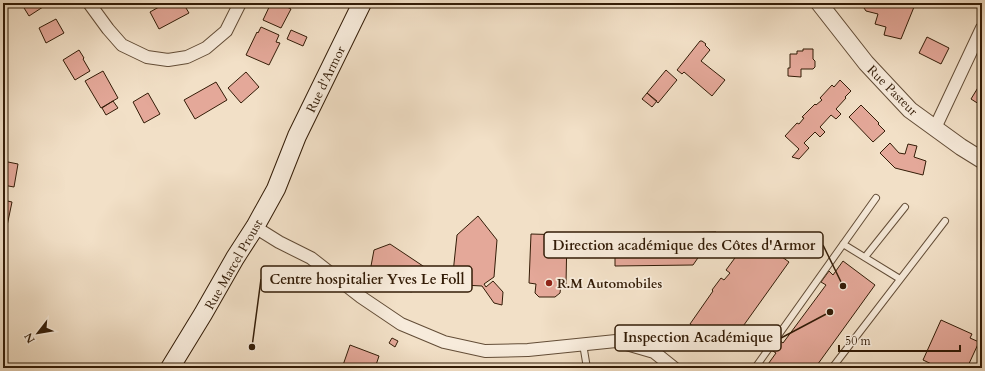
<svg xmlns="http://www.w3.org/2000/svg" width="985" height="371" font-family="Cardo,serif">
<style>
.building{fill:#e4a899;stroke:#331c07}
.lines{fill:none;stroke-linecap:round;stroke-linejoin:round}
.service-casing{stroke:#634d37;stroke-width:8}
.minor-casing{stroke:#634d37;stroke-width:14}
.tertiary-casing{stroke:#634d37;stroke-width:18}
.secondary-casing{stroke:#331c07;stroke-width:20}
.service{stroke:#f7ebdb;stroke-width:6}
.minor{stroke:#f7ebdb;stroke-width:12}
.tertiary{stroke:#f7ebdb;stroke-width:16}
.secondary{stroke:#f7ebdb;stroke-width:18}
.poi-dot{fill:#8f2418;stroke:#f7ebdb;stroke-width:1.5}
.labels{text-anchor:middle;stroke-width:3.5;stroke-linejoin:round;paint-order:stroke}
.street-label{font-size:13px;fill:#331c07;stroke:#f7ebdb}
.poi-label{font-size:13px;font-weight:bold;fill:#331c07;stroke:#f7ebdb;text-anchor:start}
.leader{fill:none;stroke:#331c07;stroke-width:1.5}
.callout-dot{fill:#331c07;stroke:#f7ebdb;stroke-width:1.5}
.callout{fill:#f7ebdb;stroke:#331c07;stroke-width:1.5}
.callout-label{font-size:14px;text-anchor:middle;font-weight:bold;fill:#331c07}
</style>
<rect width="100%" height="100%" fill="#f2e0c7"/>
<filter id="stains"><feTurbulence type="fractalNoise" baseFrequency=".005" numOctaves="4"/><feColorMatrix values="0 0 0 0 .2 0 0 0 0 .09 0 0 0 0 .02 0 0 0 .5 -.17"/></filter>
<radialGradient id="worn" r=".72"><stop offset=".6" stop-color="#630" stop-opacity="0"/><stop offset="1" stop-color="#630" stop-opacity=".3"/></radialGradient>
<path class="building" d="M21,3h24l1,2 -17,11z
M166,3h17l6,10 -30,16 -9,-17z
M271,3h8l12,6 -10,19 -18,-8z
M865,3h20l9,2 1,-2h1l18,4 -13,32 -17,-4 2,-8 -11,-3 3,-10 -12,-3 -2,-3z
M56,19l8,14 -18,10 -7,-15z
M261,27l18,8 -3,7 4,1 -11,22 -23,-10 11,-23 1,1z
M291,30l16,7 -4,9 -16,-7z
M927,37l22,11 -8,16 -22,-11z
M700,41h2l4,3 -1,1 5,5 -9,11 24,19 -13,16 -28,-24 -2,2 -5,-4z
M803,49h10v10l2,2v6l-2,2h-12v8l-13,-1v-8h2v-14h7v-3h6z
M79,50l5,8 -1,1 7,12 -15,9 -12,-20z
M666,70l11,10 -19,23 -11,-10z
M103,71l15,27 -17,10 -16,-27z
M246,72l13,15 -18,16 -13,-15z
M840,80l11,11 -6,6 1,1 -10,11 5,5 -5,5 -5,-4 -11,12 5,5 -5,5 -5,-5 -11,11 5,5 -10,11 -7,-2 7,-8 -14,-13 12,-13 2,1 5,-6 -2,-1 13,-13 1,1 6,-5 -2,-2 12,-13 2,2z
M982,81v25l-11,-7z
M216,82l11,18 -32,19 -11,-19z
M148,93l12,21 -16,9 -11,-21z
M647,93l10,8 -5,6 -10,-8z
M113,101l5,7 -12,7 -4,-7z
M861,105l18,18 -1,1 7,7 -12,11 -24,-25z
M890,143l9,10 6,1 3,-10 9,2 -3,11 12,4 -3,14 -28,-7 -15,-15z
M3,161l15,3 -4,23 -11,-2z
M3,200l9,2 -5,24 -4,-1z
M478,216l19,24 -3,37 -10,7 2,3 7,-6 10,11 -1,13 -8,-2 -12,-17 -19,-1 -10,-12 4,-38z
M716,232l-23,33 -78,1v-32z
M531,234l36,1 -1,49h-5l-1,9 -5,4h-16l-4,-4 1,-9 -7,-1z
M760,241l29,21 -63,88 -36,-26 23,-33 -1,-1 9,-12 3,2 6,-7 -4,-3 20,-27 8,6z
M390,244l36,24 -3,17 -12,7 -12,-8 -7,3 -7,-5v-7l-14,-9 3,-16z
M843,261l32,24 -60,83h-48l-1,-1 10,-14 -5,-3 8,-10 4,3 43,-58 -5,-3 8,-11 4,4z
M941,320l31,14 -2,4 9,4 -12,26h-27l-17,-8z
M392,338l6,3 -3,6 -6,-4z
M350,345l29,11 -4,12h-33z"/>
<g class="lines">
<g class="service-casing">
<path id="service" d="M843,244l57,35
M865,257l40,-50
M583,344l4,24
M755,368l121,-170
M832,368l113,-147"/>
</g>
<g class="minor-casing">
<path id="minor" d="M89,3l19,26 14,16 25,12 21,3 19,-3 19,-9 20,-17 14,-28
M935,128l47,-100
M255,227l24,15 32,16 50,39 40,27 43,18 41,9 43,-1 88,-9 38,11 20,16"/>
</g>
<g class="tertiary-casing">
<path id="tertiary" d="M819,3l47,60 44,47 51,37 21,13"/>
</g>
<g class="secondary-casing">
<path id="secondary" d="M170,368l33,-54 32,-56 20,-31 21,-38 21,-53 65,-133"/>
</g>
<use href="#service" class="service"/>
<use href="#minor" class="minor"/>
<use href="#tertiary" class="tertiary"/>
<use href="#secondary" class="secondary"/>
</g>
<circle class="poi-dot" cx="549" cy="283" r="4"/>
<g class="labels">
<g class="street-label">
<text transform="translate(325 79) rotate(-64)" y="5">Rue d'Armor</text>
<text transform="translate(893 90) rotate(45)" y="5">Rue Pasteur</text>
<text transform="translate(233 264) rotate(-60)" y="5">Rue Marcel Proust</text>
</g>
<g class="poi-label">
<text x="557" y="288">R.M Automobiles</text>
</g>
</g>
<path class="leader" d="M843 286L823 245M252 347L261 279M830 312L781 338"/>
<g class="callout-dot">
<circle cx="843" cy="286" r="4"/>
<circle cx="252" cy="347" r="4"/>
<circle cx="830" cy="312" r="4"/>
</g>
<g class="callout">
<rect x="544" y="232" width="279" height="26" rx="4"/>
<rect x="261" y="266" width="211" height="26" rx="4"/>
<rect x="615" y="325" width="166" height="26" rx="4"/>
</g>
<g class="callout-label">
<text x="684" y="250">Direction académique des Côtes d'Armor</text>
<text x="367" y="284">Centre hospitalier Yves Le Foll</text>
<text x="698" y="342">Inspection Académique</text>
</g>
<rect width="985" height="371" fill="none" stroke="#f2e0c7" stroke-width="16"/>
<rect x="4" y="4" width="977" height="363" fill="none" stroke="#331c07" stroke-width="2"/>
<rect x="8" y="8" width="969" height="355" fill="none" stroke="#331c07"/>
<g transform="translate(38 333) rotate(239)" stroke="#f7ebdb" stroke-width="3" paint-order="stroke">
<path d="M0-3L7 15L0 10L-7 15Z" fill="#331c07"/>
<text y="-6" font-size="11" font-weight="bold" text-anchor="middle" fill="#331c07">N</text>
</g>
<path d="M839 345v6h121v-6" fill="none" stroke="#331c07" stroke-width="2"/>
<text x="845" y="345" font-size="12" fill="#331c07" stroke="#f7ebdb" stroke-width="3" paint-order="stroke">50 m</text>
<rect width="100%" height="100%" filter="url(#stains)"/>
<rect width="100%" height="100%" fill="url(#worn)"/>
</svg>
